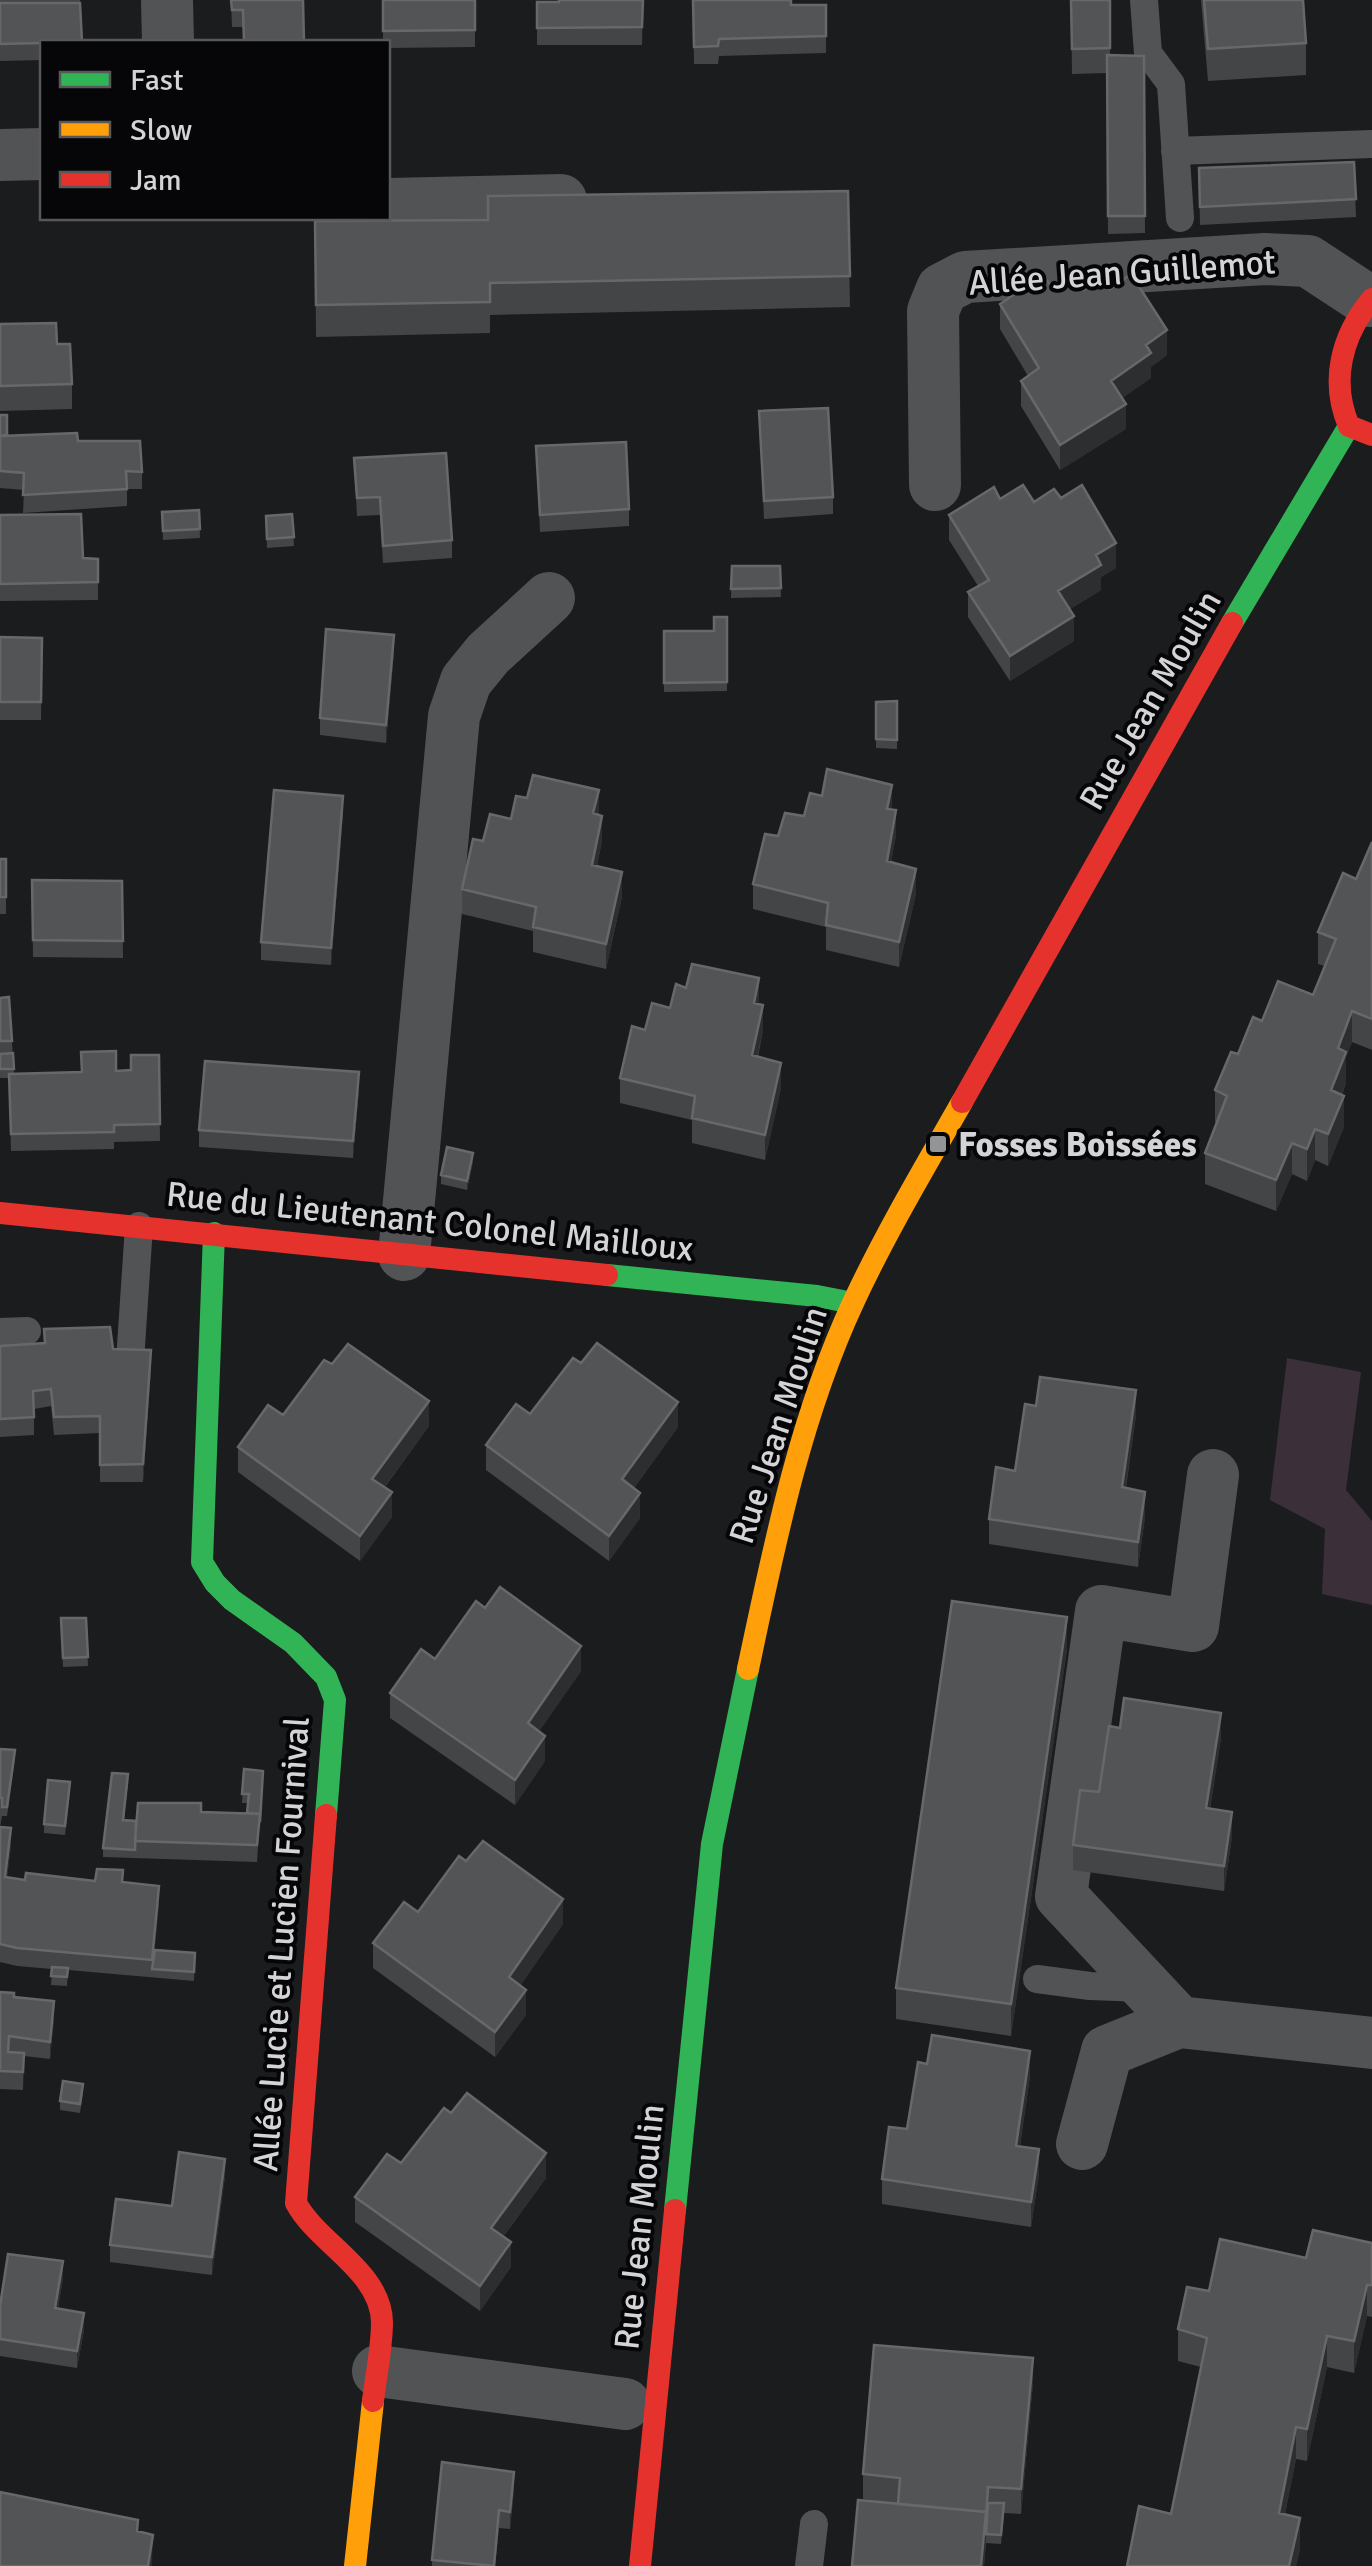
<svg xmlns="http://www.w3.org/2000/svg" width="1372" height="2566" font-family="Signika,sans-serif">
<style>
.green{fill:#3b3039}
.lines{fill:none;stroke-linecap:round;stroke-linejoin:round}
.lane{stroke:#525354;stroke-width:28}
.street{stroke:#525354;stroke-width:52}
.fast{stroke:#30b455;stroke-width:22}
.slow{stroke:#ff9f0a;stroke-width:22}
.jam{stroke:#e5322d;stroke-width:22}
.wall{fill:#444546}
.shaded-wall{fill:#2d2e2f}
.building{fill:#535455;stroke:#67686a;stroke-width:2.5}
.poi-dot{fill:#939496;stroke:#060608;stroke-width:4}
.labels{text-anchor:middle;stroke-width:8;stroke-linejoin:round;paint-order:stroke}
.street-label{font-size:35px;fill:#d3d4d6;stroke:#060608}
.poi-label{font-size:35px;font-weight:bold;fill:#d3d4d6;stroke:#060608;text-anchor:start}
</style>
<rect width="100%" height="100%" fill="#1b1c1e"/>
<path class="green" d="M1287,1358l74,14 -15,118 26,31v84l-50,-11 3,-65 -55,-29z"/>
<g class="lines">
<path class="lane" d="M1144,0l4,53 23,31 9,134
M1175,151l197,-7
M0,1332l27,-1
M130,1361l9,-135
M1037,1979l53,7 55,2
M809,2566l5,-42"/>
<path class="street" d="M167,0l1,42
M0,155l42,-1
M388,204l173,-4
M935,485l-2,-174 9,-22 23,-12 300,-18 43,2 61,40
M404,1255l50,-539 12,-35 22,-27 61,-56
M1213,1475l-20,151 -92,-15 -40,285 118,126 193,21
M1082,2144l25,-93 72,-29
M378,2371l247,33"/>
<path class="fast" d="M1232,623l117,-197
M214,1233l-12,329 13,21 17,17 61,43 33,34 9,23 -9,115
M607,1275l210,21 36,7
M675,2210l37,-366 36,-175"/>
<path class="slow" d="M748,1669c26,-123 52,-252 105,-366 32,-69 72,-136 109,-201
M355,2566l18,-165"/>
<path class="jam" d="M1372,299c-31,37 -42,83 -23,127l23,9
M962,1102l270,-479
M0,1213l607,62
M326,1815l-30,388c22,41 85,68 86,119 0,26 -6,53 -9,79
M640,2566l35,-356"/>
</g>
<path class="wall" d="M0,0h80v3l-38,39v18l-42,1z
M231,0l73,42 -61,-15h-11z
M383,0h92v47l-87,1v-6h-5z
M643,0l-1,45h-105v-43z
M693,0l98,5h35v48l-107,3 -1,8h-24z
M1071,0h39v55l34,1 1,177 -37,1 -1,-161 -35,1z
M1201,0h102l3,43v32l-98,6z
M1354,162l2,55 -156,8 -1,-57z
M848,191l2,116 -360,8v18l-174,4 -1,-116 173,-1z
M1051,286l33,4 26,-1 57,66 -16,12v11l-29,20 4,31 -66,41 -39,-64v-25l7,-5 -28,-47v-25z
M0,324l57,20 15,40v25l-72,2z
M759,411l74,86v17l-69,5z
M0,415l7,20 71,6 64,31v17h-15v17l-104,7 1,-23 -24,-2z
M536,446l93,63v17l-89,6z
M354,458l98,82v18l-69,5 -3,-48 -23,1z
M1000,499l34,3 82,66 -15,9v13l-31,19 4,32 -64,40 -42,-64v-25l10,-6 -29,-46v-25z
M199,510l1,28 -37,2 -1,-28z
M292,514l2,32 -27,2 -1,-23z
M0,515l83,43 15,1v41l-98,1z
M732,566h48l1,31 -50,1z
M727,617v74l-63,1v-61h50z
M0,637l42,1 -1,82h-41z
M394,652l-8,91 -66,-8v-17z
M897,701v48l-21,-1v-46z
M892,809l4,26 -5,27 25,32 -17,73 -73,-17v-23l-73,-18v-25l25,-48 26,-20z
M343,813l-12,152 -70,-5v-18z
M599,815l3,26 -5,25 25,31 -16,72 -73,-17v-21l-71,-17v-25l49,-70z
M1372,841v209l-20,-8 -6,15v26l-4,12 2,32 -16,39 -13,-6 -8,21 -15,-7 -16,37 -71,-27v-31l12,-30 -2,-1v-32l23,-36 24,-33 51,-26 12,-29 -7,-2v-32l38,-53z
M0,859h6v55h-6z
M32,880l90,1 1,77 -90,-1z
M686,988l73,16 4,26 -5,27 23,31 -16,72 -73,-17v-23l-72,-17v-25l25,-48 25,-22z
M9,997l5,77 117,-4 28,-15 1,86 -46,1v7l-103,2 -2,-73h-9v-80z
M359,1089l-6,69 -154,-11v-17z
M473,1162l-6,28 -26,-6v-9z
M0,1346l113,3 38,19 -8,114h-43v-49l-46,2 -3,-29 -17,3v26l-34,2z
M530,1414l148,13 -44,61 6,30 -31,43 -123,-91v-25z
M283,1415l146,11 -44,61 7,30 -32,44 -122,-89v-25z
M1136,1415l-10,73 19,29 -7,50 -149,-23v-25l26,-48z
M61,1618h25l2,48 -25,1z
M1067,1649l-56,387 -115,-17v-31z
M435,1659l146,12 -42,60 6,30 -30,44 -125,-87v-25z
M1120,1728l101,10 -11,71 22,28 -8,54 -151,-21v-25l26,-53z
M0,1749l15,10 -8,57h-5l-2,11 11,18 -4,32 18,3 98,2 36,21 -5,53 41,-3 -1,28 -126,-11 -1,16 -16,-1 1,-16 -35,-3 -17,-4z
M244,1769l19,2 -6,91 -154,-5v-9l25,-65 -4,37 12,1 65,-9 46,1 1,-10h-6z
M70,1791l-5,44 -21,-2v-9z
M418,1912l145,12 -43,62 6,29 -31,42 -122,-89v-25z
M0,1992l14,5 40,22 -4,40 -26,-3 -1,34 -23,-1z
M1030,2076l-10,70 19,28 -8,53 -149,-23v-25l25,-50z
M83,2093l-3,20 -20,-3v-9z
M401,2163l145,15 -43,59 8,30 -31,44 -125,-89v-25z
M225,2176l-13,99 -102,-13v-17l62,-39z
M1372,2243v74l-5,-1 -13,57 -27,-6 -20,94 -11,-2 -11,55 15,35 -4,17h-169l44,-52 30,-147 -23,-6v-32l31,-38 97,-33z
M63,2278l-5,31 26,21 -7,38 -77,-12v-50z
M1033,2383l-12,131 -17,-1 -3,31 -15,-1 -2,23h-132l46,-62 -35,-5v-25z
M514,2490l-4,39 -11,-1 -4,38h-63v-6z"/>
<path class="shaded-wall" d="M1167,330v25l-16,12v11l-40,28v-25l35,-36z
M1126,404v25l-66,41v-25z
M1116,543v25l-15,9v13l-43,26v-25l38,-36z
M1074,616v25l-64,40v-25z
M394,635v17l-8,91v-18z
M892,785v25l-5,-1z
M599,790v25l-6,-2z
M343,796v17l-12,152v-17z
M896,810v25l-9,51v-25z
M602,816v25l-10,49v-25z
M916,869v25l-17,73v-25z
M622,872v25l-16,72v-25z
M759,978v25l-5,25v-25z
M763,1005v25l-11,50v-25z
M1352,1011v31l-6,15v26l-15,38v-31l7,-42z
M781,1063v25l-16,72v-25z
M359,1072v17l-6,69v-17z
M1344,1096v31l-16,39v-32z
M1315,1129v31l-8,21v-32z
M1292,1143v31l-16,37v-31z
M473,1153v9l-6,28v-9z
M151,1350v18l-8,114v-18z
M1136,1390v25l-14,97v-25z
M429,1401v25l-57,78v-25z
M678,1402v25l-56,77v-25z
M392,1492v25l-32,44v-25z
M1145,1492v25l-7,50v-25z
M640,1493v25l-31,43v-25z
M1067,1617v32l-56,387v-32z
M581,1646v25l-53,77v-25z
M1221,1713v25l-15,95v-25z
M545,1736v25l-30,44v-25z
M1232,1812v25l-8,54v-25z
M11,1828v17l-6,49v-17z
M159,1886v17l-6,66 -1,-9z
M563,1899v25l-54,78v-25z
M526,1990v25l-31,42v-25z
M54,2001v18l-4,40v-17z
M1030,2051v25l-14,94v-24z
M1039,2149v25l-8,53v-25z
M546,2153v25l-55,75v-25z
M225,2159v17l-13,99v-18z
M511,2242v25l-31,44v-25z
M63,2261v17l-8,48v-18z
M1367,2285v31l-13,57v-32z
M84,2313v17l-7,38v-17z
M1327,2336v31l-20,94v-32z
M1033,2358v25l-12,131v-25z
M1296,2427v32l-17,85v-31z
M514,2472v18l-4,39v-17z
M988,2487v25l-4,54h-3z
M499,2510v18l-4,38h-1z
M1300,2518v31l-4,17h-7z
M153,2535l-1,31h-4z"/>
<path class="building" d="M231,0h72l1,42h-60l-1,-32h-11z
M383,0h92v30l-92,1z
M559,0h84l-1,27 -105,1v-26h22z
M693,0h98v5h35v31l-107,3 -1,7 -24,1z
M1071,0h39v48l-38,1z
M1204,0h99l3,43 -98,6z
M0,3h80l2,39 -82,2z
M1107,55l37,1 1,160h-37z
M1354,162l2,37 -156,8 -1,-39z
M848,191l2,85 -360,7v19l-174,3 -1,-84 173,-1v-24z
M1073,272l11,18 19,-13 7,12 21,-15 36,56 -21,15 5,8 -40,28 15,23 -66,41 -39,-64 18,-13 -39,-64 43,-29 8,11z
M56,323l1,21h13l2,40 -72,2v-62z
M828,408l5,89 -69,4 -5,-90z
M0,415h7v20l-7,1z
M77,433l1,8h62l2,31 -16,-1 1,18 -104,6 1,-22 -24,-2v-35z
M626,442l3,67 -89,6 -4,-69z
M446,453l6,87 -69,6 -3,-49 -23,1 -3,-40z
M1023,485l11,17 20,-13 7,9 21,-13 34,58 -20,12 5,10 -43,26 16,25 -64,40 -42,-64 21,-12 -40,-65 45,-28 6,12z
M199,510l1,19 -37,2 -1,-19z
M81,514l2,44 15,1v23l-98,2v-69z
M292,514l2,23 -27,2 -1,-23z
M732,566h48l1,22 -50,1z
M714,617h13v65l-63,1v-52h50z
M326,629l68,6 -8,90 -66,-7z
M0,637l42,1 -1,64h-41z
M897,701v39l-21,-1v-37z
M827,769l65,16 -5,24 9,1 -9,51 29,8 -17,73 -73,-17 2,-22 -75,-19 12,-50 13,2 7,-23 19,3 6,-23 12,3z
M533,775l66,15 -6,23 9,3 -10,49 30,7 -16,72 -73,-17 3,-20 -74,-18 11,-50 10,2 7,-27 21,5 5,-23 11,2z
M274,790l69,6 -12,152 -70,-6z
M1372,842v177l-20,-8 -14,37 8,4 -15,38 13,6 -16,38 -13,-5 -8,20 -15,-6 -16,37 -71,-27 22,-57 -12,-6 16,-38 7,2 15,-37 9,4 16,-40 35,14 23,-56 -18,-7 25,-59 13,6z
M0,859h6v38h-6z
M32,880l90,1 1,60 -90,-1z
M692,964l67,14 -5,25 9,2 -11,50 29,8 -16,72 -73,-17 3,-22 -75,-18 12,-52 13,4 7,-27 18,5 6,-24 10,4z
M9,997l3,44h-12v-43z
M116,1051v20l15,-1v-15h28l1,69 -46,1v7l-103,2 -2,-60 73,-2 -1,-20z
M13,1053l1,16h-14v-15z
M205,1061l154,11 -6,69 -154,-11z
M447,1147l26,6 -6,28 -26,-6z
M110,1327l3,22 38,1 -8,114 -43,1v-49l-46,1 -3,-28 -18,2 1,26 -34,2v-73l45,-3 -1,-14z
M597,1343l81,59 -56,77 18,14 -31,43 -123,-91 30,-41 14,10 43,-56 8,5z
M348,1344l81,57 -57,78 20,13 -32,44 -122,-89 30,-42 15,10 41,-55 8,4z
M1040,1377l96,13 -14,97 23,5 -7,50 -149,-23 7,-52 19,4 10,-67 11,2z
M500,1587l81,59 -53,77 17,13 -30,44 -125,-87 31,-44 14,10 41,-58 9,7z
M952,1601l115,16 -56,387 -115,-16z
M61,1618h25l2,39 -25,1z
M1124,1698l97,15 -15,95 26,4 -8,54 -151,-21 7,-55 19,2 10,-66 11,2z
M0,1749l15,1 -8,57h-5v-9h-2z
M244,1769l19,2 -3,51v-8l-13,-1 2,-19h-7z
M112,1773l16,1 -5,46 13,1 -1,29 -32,-2z
M48,1780l22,2 -5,44 -21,-2z
M138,1803h63v9l59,2 -3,31 -122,-4z
M0,1827l11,1 -6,49 20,3 1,-7 69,8 2,-12 26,1 -1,12 37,4 -7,74 -135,-12 -17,-4z
M483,1841l80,58 -54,78 17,13 -31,42 -122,-89 31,-41 14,10 41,-56 7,5z
M155,1950l40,3 -1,19 -42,-3z
M52,1967l16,1 -1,9 -16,-1z
M0,1992l14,1v4l40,4 -4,41 -41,-6 -1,16 16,1 -1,19 -23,-1z
M932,2035l98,16 -14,95 23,3 -8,53 -149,-23 7,-52 18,2 11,-67 9,2z
M63,2081l20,3 -3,20 -20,-3z
M467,2093l79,60 -55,75 20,14 -31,44 -125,-89 32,-43 14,9 43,-55 7,5z
M179,2152l46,7 -13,98 -102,-12 6,-46 56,7z
M1313,2230l59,13v42h-5l-13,56 -27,-5 -20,93 -11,-2 -17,86 21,5 -11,48h-162l12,-60 32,8 36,-176 -29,-9 9,-42 22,4 11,-52 86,19z
M8,2254l55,7 -8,47 29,5 -7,38 -77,-12v-33z
M874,2345l159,13 -12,131 -33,-2 -2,31v-6l-88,-8 2,-26 -37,-4z
M442,2462l72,10 -4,40 -11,-2 -5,56 -62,-6z
M0,2492l138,28 -1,11 16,4 -5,31h-148z
M858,2500l128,12 -5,54h-129z
M988,2503h16l-3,32 -15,-1z"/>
<rect class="poi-dot" x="928" y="1134" width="20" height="20" rx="5"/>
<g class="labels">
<g class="street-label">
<text transform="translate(1122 272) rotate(-4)" y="12">Allée Jean Guillemot</text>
<text transform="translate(1150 700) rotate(-60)" y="12">Rue Jean Moulin</text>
<text transform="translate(430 1221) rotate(6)" y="12">Rue du Lieutenant Colonel Mailloux</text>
<text transform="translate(778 1425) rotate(-72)" y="12">Rue Jean Moulin</text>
<text transform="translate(281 1944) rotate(-86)" y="12">Allée Lucie et Lucien Fournival</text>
<text transform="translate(639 2227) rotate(-84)" y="12">Rue Jean Moulin</text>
</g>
<g class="poi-label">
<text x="958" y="1156">Fosses Boissées</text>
</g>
</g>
<rect x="40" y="40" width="350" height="180" fill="#060608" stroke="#58585a" stroke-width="2.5"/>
<rect x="60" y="72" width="50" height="15" fill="#30b455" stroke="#58585a" stroke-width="2.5"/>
<text x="130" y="90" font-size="30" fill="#d3d4d6">Fast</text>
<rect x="60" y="122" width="50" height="15" fill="#ff9f0a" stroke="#58585a" stroke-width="2.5"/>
<text x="130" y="140" font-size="30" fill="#d3d4d6">Slow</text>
<rect x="60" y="172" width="50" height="15" fill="#e5322d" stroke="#58585a" stroke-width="2.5"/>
<text x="130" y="190" font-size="30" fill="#d3d4d6">Jam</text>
</svg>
